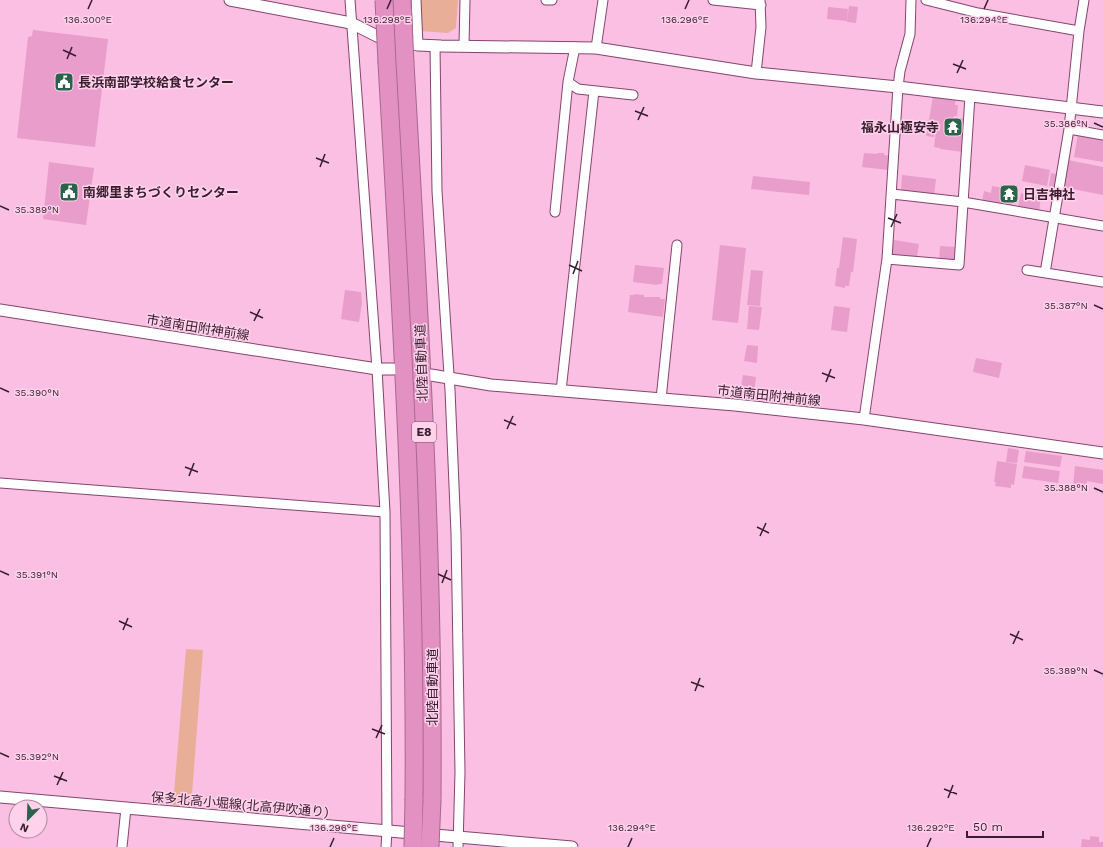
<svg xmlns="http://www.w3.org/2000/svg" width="1103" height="847" font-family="'Work Sans','Noto Sans JP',sans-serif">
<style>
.green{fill:#e9ae97}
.building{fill:#e99dcb}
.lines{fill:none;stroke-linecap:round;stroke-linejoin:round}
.minor-casing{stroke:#85456e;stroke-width:11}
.tertiary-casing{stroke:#85456e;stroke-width:13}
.motorway-casing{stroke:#a7688f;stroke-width:19}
.minor{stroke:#fff;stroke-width:9}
.tertiary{stroke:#fff;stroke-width:11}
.motorway{stroke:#e391c3;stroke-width:17}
.motorway-bridge-casing{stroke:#a7688f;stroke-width:19;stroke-linecap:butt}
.motorway-bridge{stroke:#e391c3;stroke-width:17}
.ticks{fill:none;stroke:#381c2e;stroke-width:1.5}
.labels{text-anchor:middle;stroke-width:3;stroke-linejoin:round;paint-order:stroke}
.shield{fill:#ffd1eb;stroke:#745267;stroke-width:1}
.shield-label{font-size:12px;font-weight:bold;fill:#381c2e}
.poi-label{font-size:13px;font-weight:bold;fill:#381c2e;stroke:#ffd1eb;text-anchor:start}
.street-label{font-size:13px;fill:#381c2e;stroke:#ffd1eb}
.ticks-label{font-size:10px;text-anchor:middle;fill:#381c2e;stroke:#ffd1eb;stroke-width:3;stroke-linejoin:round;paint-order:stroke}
</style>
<rect width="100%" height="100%" fill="#fabfe2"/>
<path class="green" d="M421,0H458L456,28L448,33L420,31Z
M186,649L203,650L191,807L173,805Z"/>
<path class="building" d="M849,6L858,7L856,23L847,22Z
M828,7L848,9L847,21L827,19Z
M33,30L108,39L95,147L17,138L28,37L32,36Z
M933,96L956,98L955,105H958L957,116H954L953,122L950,121L947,133L963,135V138H965L963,152L940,149V148L934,147L937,122L938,121L929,120Z
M959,118L966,119L965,125L959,124Z
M928,124L935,125L934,137L926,136Z
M1078,134L1103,138V162L1074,157Z
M864,153L877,154L878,153H884V155L890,156L888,170L862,167Z
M1068,160L1103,167V195L1063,187Z
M49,162L94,168L86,225L43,219Z
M1025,165L1050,170L1047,186L1022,181Z
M1051,173L1057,174L1055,187L1049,186Z
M902,175L936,179L934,195L901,191Z
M753,176L810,182L809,195L751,189Z
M992,186L1014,190L1012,206L982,202L984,191L991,193Z
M1021,193L1041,197L1039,212L1018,207Z
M843,237L857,239L853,272H851L849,286H845V288L835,286L837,268H839Z
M894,240L919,244L917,257L904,255L903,258L891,256Z
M720,245L746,248L738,323L712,320Z
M940,246L957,247L956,263L939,262Z
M635,265L664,268L662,284H658L657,285L633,282Z
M751,270L763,271L760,306L747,305Z
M345,290L361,292L362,303L359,322L341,319Z
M634,294L644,295V297H660V299H665L663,317L628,312L630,295H634Z
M749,306L762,307L759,330L747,329Z
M834,306L850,308L847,332L831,330Z
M747,345L758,346L757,363L744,361Z
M976,358L1002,363L999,378L973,372Z
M743,375L756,377L754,395L740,393Z
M1008,448L1019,450L1017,463L1006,462Z
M1026,451L1062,456L1060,467L1024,462Z
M997,461L1017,464L1014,485L1011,484V488L995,486L996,482H994Z
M1024,466L1060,471L1058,483L1022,478Z
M1075,466L1103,470V484L1087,481V486L1073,485Z
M1090,836L1099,837V842H1103V847H1081L1082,839L1090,840Z"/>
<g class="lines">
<g class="minor-casing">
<path id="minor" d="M350,0L377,369L385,512L387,831L386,847
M416,0L418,45
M546,0H552
M713,0L761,5
M926,0L978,13L1079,31
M435,46L437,191L450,390L456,533L460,772L458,847
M464,46L465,0
M596,48L603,0
M756,73L761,27L760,0
M568,82L578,89L633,95
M1069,129L1103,135
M892,194L963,202L1103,226
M555,212L568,82L575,47
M887,259L959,265L970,96
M1027,270L1103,282
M1045,273L1069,129L1079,31L1084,0
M561,391L594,91
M661,399L677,245
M864,419L887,259L898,87L900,71L910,34L911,0
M0,483L385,512
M122,847L126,808"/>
</g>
<g class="tertiary-casing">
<path id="tertiary" d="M230,0L351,23L379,37L418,45L441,46L596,48L756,73L898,87L1103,112
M0,310L377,369H393
M431,375L491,385L735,405L864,419L1103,453
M0,797L572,847"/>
</g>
<g class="motorway-casing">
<path id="motorway" d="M387,63C401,308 416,553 414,799
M405,63C419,309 434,554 432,800"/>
</g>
<use href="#minor" class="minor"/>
<use href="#tertiary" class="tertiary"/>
<use href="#motorway" class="motorway"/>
<g class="motorway-bridge-casing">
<path id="motorway-bridge" d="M384,0L387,63
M402,0L405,63
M413,847L414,799
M430,847L432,800"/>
</g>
<use href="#motorway-bridge" class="motorway-bridge"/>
</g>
<path class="ticks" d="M88,9L92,0M387,9L391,0M685,9L689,0M984,9L988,0M63,50L76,56M67,59L72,47M953,64L966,69M957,73L963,60M635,111L648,116M638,120L644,107M1094,123L1103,127M316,158L329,163M320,167L325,154M0,206L9,210M888,218L901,223M891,227L897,214M569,265L582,271M573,274L578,261M1094,305L1103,309M250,312L263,318M254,321L260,309M822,373L835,378M826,382L831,369M0,388L9,392M504,420L516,425M507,429L513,416M185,467L198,472M189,476L194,463M1094,488L1103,492M757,527L769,533M760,536L766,523M0,571L9,575M438,574L451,580M442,583L447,570M119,621L132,627M123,630L128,618M1010,634L1023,640M1013,644L1019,631M1094,670L1103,674M691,682L704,687M695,691L700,678M372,729L385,734M376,738L382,725M0,753L9,757M54,776L67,781M57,785L63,772M944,789L957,794M948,798L953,785M330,847L334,838M628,847L632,838M927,847L931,838"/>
<defs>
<g id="civic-square" transform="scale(1)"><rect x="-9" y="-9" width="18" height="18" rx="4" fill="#2a624a" stroke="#ffd1eb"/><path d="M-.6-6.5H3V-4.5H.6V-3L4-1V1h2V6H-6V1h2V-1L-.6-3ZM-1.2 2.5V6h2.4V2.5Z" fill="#fff"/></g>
<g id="temple-square" transform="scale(1)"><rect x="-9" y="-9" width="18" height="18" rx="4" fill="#2a624a" stroke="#ffd1eb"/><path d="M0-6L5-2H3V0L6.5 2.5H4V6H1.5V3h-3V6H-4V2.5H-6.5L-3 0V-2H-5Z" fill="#fff"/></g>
</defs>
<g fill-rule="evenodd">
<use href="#civic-square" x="64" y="82"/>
<use href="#temple-square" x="953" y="127"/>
<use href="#civic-square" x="69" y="192"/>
<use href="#temple-square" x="1009" y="194"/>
</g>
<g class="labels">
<rect class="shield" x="412" y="422" width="24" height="20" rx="3"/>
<g class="shield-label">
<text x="424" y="436">E8</text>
</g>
<g class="poi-label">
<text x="78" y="87">長浜南部学校給食センター</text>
<text x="939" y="132" text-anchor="end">福永山極安寺</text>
<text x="83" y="197">南郷里まちづくりセンター</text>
<text x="1023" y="199">日吉神社</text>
</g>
<g class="street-label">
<text transform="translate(198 327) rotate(9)" y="5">市道南田附神前線</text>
<text transform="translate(421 363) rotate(-92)" y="5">北陸自動車道</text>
<text transform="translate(769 395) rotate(6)" y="5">市道南田附神前線</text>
<text transform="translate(432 687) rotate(-90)" y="5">北陸自動車道</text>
<text transform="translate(240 804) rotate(5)" y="5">保多北高小堀線(北高伊吹通り)</text>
</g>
</g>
<g class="ticks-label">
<text x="88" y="23">136.300°E</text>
<text x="387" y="23">136.298°E</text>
<text x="685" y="23">136.296°E</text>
<text x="984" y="23">136.294°E</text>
<text x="1066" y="127">35.386°N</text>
<text x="37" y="213">35.389°N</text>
<text x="1066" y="309">35.387°N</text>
<text x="37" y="396">35.390°N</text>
<text x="1066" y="491">35.388°N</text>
<text x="37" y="578">35.391°N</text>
<text x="1066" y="674">35.389°N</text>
<text x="37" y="760">35.392°N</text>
<text x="334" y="831">136.296°E</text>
<text x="632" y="831">136.294°E</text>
<text x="931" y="831">136.292°E</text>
</g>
<g transform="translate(28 819) rotate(203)"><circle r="19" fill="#ffd1eb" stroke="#af899f"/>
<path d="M0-3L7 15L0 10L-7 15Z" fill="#2a624a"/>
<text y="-6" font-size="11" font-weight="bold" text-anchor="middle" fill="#381c2e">N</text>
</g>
<path d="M967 831v6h76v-6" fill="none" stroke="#381c2e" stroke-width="2"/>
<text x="973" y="831" font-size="12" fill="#381c2e" stroke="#ffd1eb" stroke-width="3" paint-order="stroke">50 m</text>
</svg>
